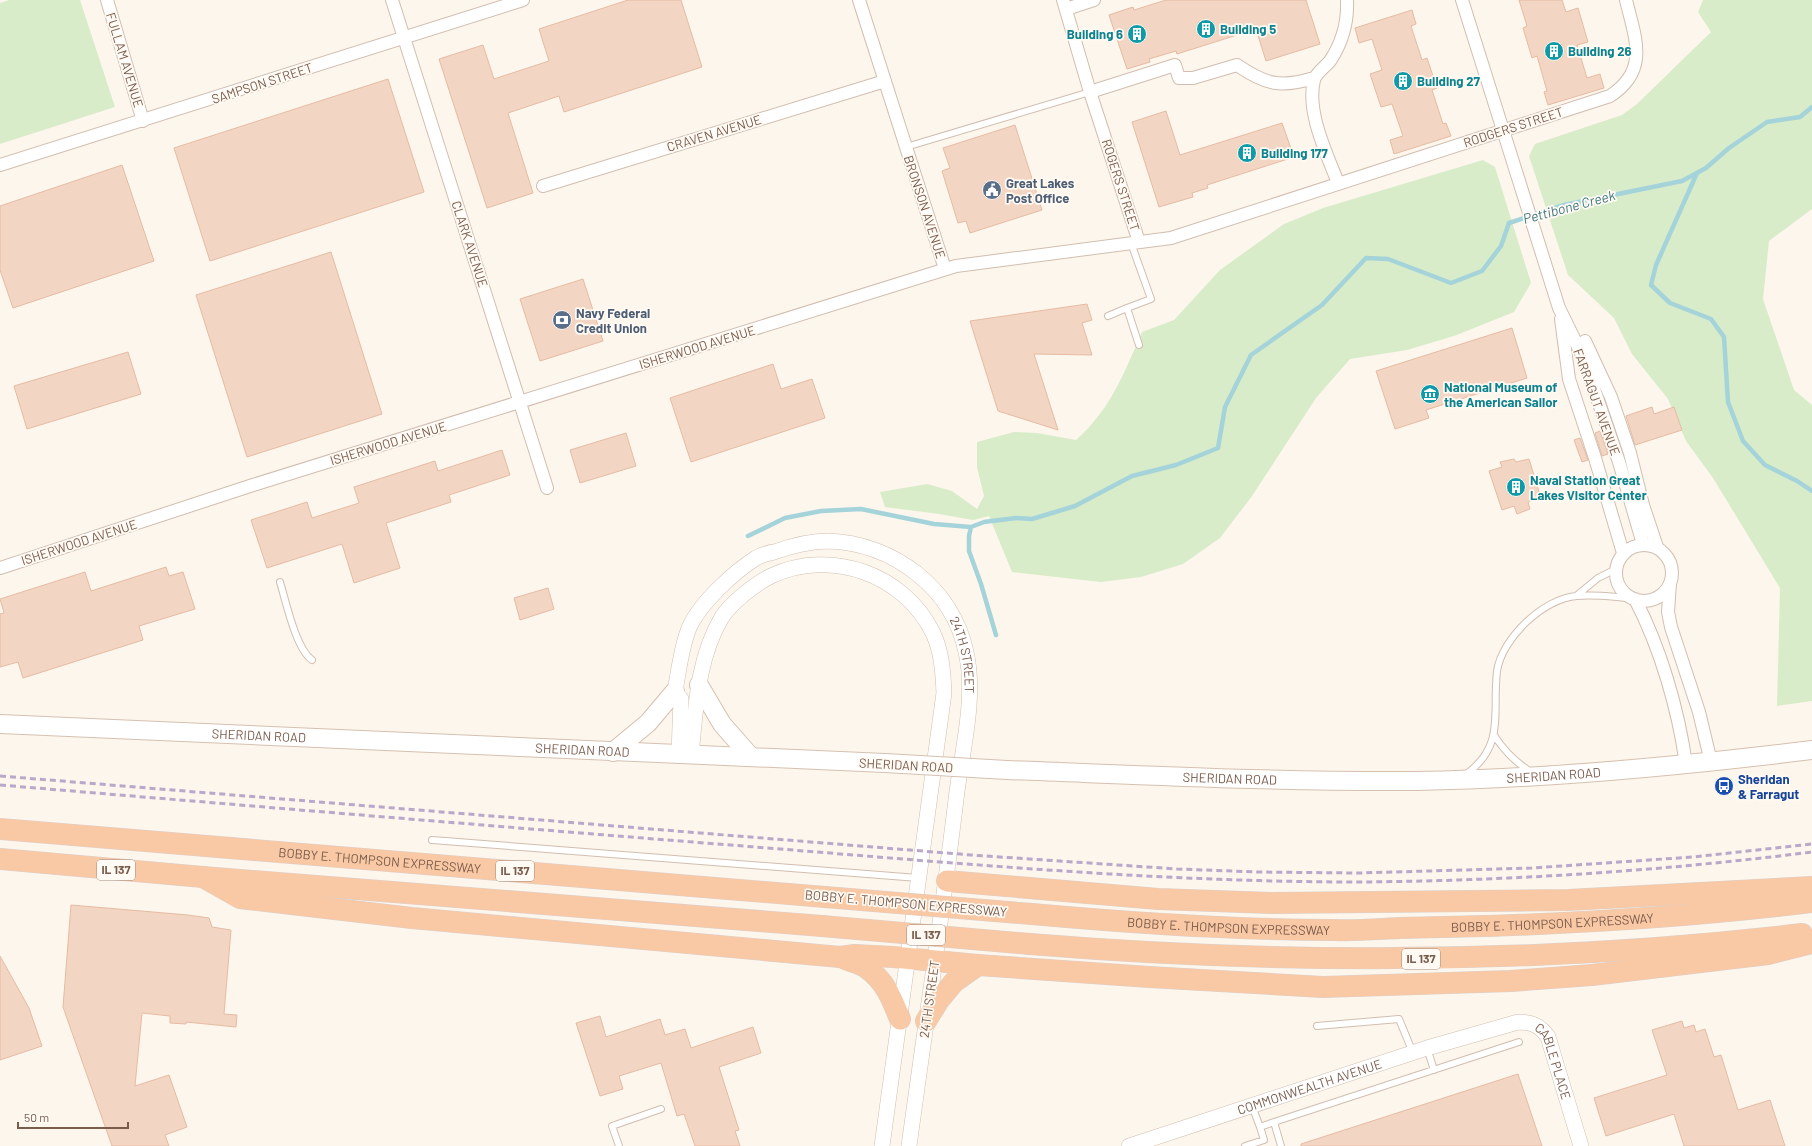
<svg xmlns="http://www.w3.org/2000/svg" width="1812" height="1146" font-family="Barlow,sans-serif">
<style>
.green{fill:#d8ecc9}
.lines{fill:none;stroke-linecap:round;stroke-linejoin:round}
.stream{stroke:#a5d3da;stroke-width:4.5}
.building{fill:#f3d5c3;stroke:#e6bba3}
.service-casing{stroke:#d1beb0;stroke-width:8}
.minor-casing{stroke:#d1beb0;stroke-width:14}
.tertiary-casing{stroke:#d1beb0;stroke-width:16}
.secondary-casing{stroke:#d6c0b0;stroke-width:20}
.trunk-casing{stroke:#dad1cd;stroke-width:22}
.service{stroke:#fff;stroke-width:6}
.minor{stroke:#fff;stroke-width:12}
.tertiary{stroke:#fff;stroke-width:15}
.secondary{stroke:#fff;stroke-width:18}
.trunk{stroke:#f9c8a4;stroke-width:21}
.rail{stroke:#b9a8c9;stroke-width:3;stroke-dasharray:6 4;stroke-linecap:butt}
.secondary-bridge-casing{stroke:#d6c0b0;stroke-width:20;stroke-linecap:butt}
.trunk-bridge-casing{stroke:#dad1cd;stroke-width:22;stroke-linecap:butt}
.secondary-bridge{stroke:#fff;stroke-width:18}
.trunk-bridge{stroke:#f9c8a4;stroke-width:21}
.labels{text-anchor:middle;stroke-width:3.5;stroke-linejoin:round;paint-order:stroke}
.shield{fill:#fffaf3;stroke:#a28b7f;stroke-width:1}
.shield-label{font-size:12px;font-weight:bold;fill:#7a5c4d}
.culture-label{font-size:13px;font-weight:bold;fill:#0d838f;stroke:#fffaf3;text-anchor:start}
.street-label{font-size:13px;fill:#7a5c4d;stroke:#fffaf3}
.service-label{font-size:13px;font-weight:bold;fill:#4e5e75;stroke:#fffaf3;text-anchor:start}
.transit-label{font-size:13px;font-weight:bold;fill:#164399;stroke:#fffaf3;text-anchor:start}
.water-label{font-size:14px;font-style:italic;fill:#437c86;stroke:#fffaf3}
</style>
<rect width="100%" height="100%" fill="#fdf6ec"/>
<path class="green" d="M9,0H80L115,107L0,144V3Z
M1703,0H1812V209L1769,241L1763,299L1794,390L1812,405V701L1777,706L1780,588L1713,478L1686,441L1668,399L1632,354L1614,318L1568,275L1529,156L1535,144L1622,115L1637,104L1711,32L1698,12Z
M1483,160L1495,167L1531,283L1514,312L1454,336L1407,350L1350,359L1316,398L1252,496L1220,538L1183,564L1141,577L1101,582L1012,572L989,516L973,520L939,514L885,507L880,492L927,484L952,491L977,509L984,496L977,467V442L1014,432L1037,433L1076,440C1111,409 1124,373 1142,332L1174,320L1220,270L1284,224L1323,208Z"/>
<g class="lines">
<path class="stream" d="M1697,173L1656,265L1651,285L1670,303L1711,319L1724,337L1728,402L1743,441L1765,465L1797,481L1812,491
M971,527L969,536V551L981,584L996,635
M748,536L785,518L821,511L861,509L934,524L971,527L984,522L1016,518L1032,519L1075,506L1132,476L1176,465L1218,448L1225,407L1251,355L1322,305L1366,258L1388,259L1451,283L1482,271L1501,246L1509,223L1564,205L1682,181L1706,168L1729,148L1767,122L1800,117L1812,107"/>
</g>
<path class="building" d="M628,0H681L702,67L564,112L559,96L508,113L533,193L487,208L439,59L483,45L494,79L549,61L539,29Z
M1166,0H1306L1320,44L1266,61L1256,29L1177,54L1176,51L1149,59L1150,62L1127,69L1109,15L1133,7L1134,10Z
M1519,0H1562L1566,12L1578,8L1588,42L1577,45L1587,78L1600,74L1604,88L1548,105L1544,92L1547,91L1537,56L1532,58L1523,28L1527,26Z
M1412,10L1416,24L1411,26L1422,60L1427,58L1437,88L1432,90L1443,124L1446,123L1451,136L1394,154L1390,140L1403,136L1392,104L1381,107L1370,74L1382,70L1372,39L1359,43L1355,28Z
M388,79L424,192L210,261L174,148Z
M1166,111L1180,155L1282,123L1294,157L1207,185L1208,188L1192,193L1193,197L1159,207L1132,122Z
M1015,125L1042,210L970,233L966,221L958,223L942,171L950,168L943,148Z
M122,165L154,261L13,308L0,270V206Z
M331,252L382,414L247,457L196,295Z
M583,279L603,341L540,361L520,299Z
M1087,304L1092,320L1082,323L1092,355L1034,354L1058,430L998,411L970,321Z
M1512,328L1527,378L1426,410L1429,418L1395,429L1376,371Z
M128,352L141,394L27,429L14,386Z
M773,364L781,389L812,379L825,418L691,462L670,398Z
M1652,407L1654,414L1674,407L1682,430L1635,445L1626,416Z
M1600,431L1608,454L1602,456L1595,433Z
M626,433L636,466L580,483L570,450Z
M1580,438L1588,460L1582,462L1574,440Z
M502,450L510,475L449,495L451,502L386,523L400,568L354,583L342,544L267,568L251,520L307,502L312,518L359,503L354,487L435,461L438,471Z
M1514,459L1516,462L1529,459L1541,498L1528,502L1530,509L1517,514L1514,506L1502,510L1489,471L1502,467L1500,462Z
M166,567L169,576L183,572L195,609L139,626L143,640L23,678L18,662L0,667V614L4,613L0,599L85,572L91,591Z
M548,588L554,609L520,620L514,598Z
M71,905L188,915L209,918L212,927L231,930L224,1014L237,1015L236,1027L186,1022V1024L170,1023V1016L142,1013L135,1086L169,1075L187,1127L165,1135L169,1146H112L63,1007Z
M0,956L29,1008L42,1046L0,1060Z
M600,1016L606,1037L660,1019L665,1035L685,1029L691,1048L753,1027L761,1053L719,1067L739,1130L735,1131L740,1146H695L684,1114L677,1116L661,1063L619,1076L623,1089L600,1096L576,1023Z
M1682,1021L1684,1028L1694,1025L1696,1032L1705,1029L1714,1057L1721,1055L1738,1110L1770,1100L1785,1146H1684L1674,1114L1606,1136L1594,1098L1667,1075L1652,1030Z
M1518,1074L1542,1146H1301V1144Z"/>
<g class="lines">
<g class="service-casing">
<path id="service" d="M906,147L1090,92
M1131,243L1151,299L1127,308L1139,345
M1108,316L1127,308
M280,582C286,602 296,649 312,660
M1576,596L1598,578L1616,569
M1494,735C1504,751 1515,762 1531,772
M1465,775C1506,746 1492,714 1497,671C1502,638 1544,598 1577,596C1594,594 1614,597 1631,598
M432,840L918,878
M1317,1026L1399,1019L1413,1053
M1427,1048L1434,1070
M1252,1106L1260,1127L1274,1122L1281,1146
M1274,1122L1519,1042
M619,1146L612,1126L661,1109
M1245,1146L1264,1140L1260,1127"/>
</g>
<g class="minor-casing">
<path id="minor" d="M107,0L143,121
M392,0L547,488
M859,0L945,269
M1063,0L1090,92L1139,242
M1462,0L1559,308L1583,357L1619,462L1643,544
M1066,9L1094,0
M1090,92L1175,65L1179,78H1193L1237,65C1266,85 1281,88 1314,78
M0,165L523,0
M1338,183C1327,154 1306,112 1314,80C1316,73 1325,67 1330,61C1342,43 1348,22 1347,0
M543,186L885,81
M1561,319L1569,379L1595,458L1623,553
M1585,341L1611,397L1630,453L1643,505L1657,547
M1616 573a28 28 0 1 1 56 0a28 28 0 1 1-56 0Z
M0,568L253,485L956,266L1171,238L1610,96C1650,70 1635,38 1626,0
M1670,583L1668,612L1671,627L1699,712L1711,762
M1635,599C1661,649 1678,709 1686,764"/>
</g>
<g class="tertiary-casing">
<g id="tertiary">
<path id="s1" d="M679,754L681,699L675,691C679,670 681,648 689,628C700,603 734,572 756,558C761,555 768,553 774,552C791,546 810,541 828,541C893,543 953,588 966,652C976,695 963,748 957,791C943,910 925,1028 909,1146"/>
<path d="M691,755C696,708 697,659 722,617C732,602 755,584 771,576C831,548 904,574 933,633C942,652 943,673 944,693L882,1146"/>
<path id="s2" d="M1129,1146L1427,1048L1518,1022C1531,1022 1540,1025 1548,1037L1581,1146"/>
</g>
</g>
<g class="secondary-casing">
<g id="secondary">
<path d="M699,685L722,724L751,757"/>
<path id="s3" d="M0,724L885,763"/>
<path d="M613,752L648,723L675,691"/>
<path id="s4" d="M1007,770C1143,775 1279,782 1416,781C1548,779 1681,766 1812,750"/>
</g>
</g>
<g class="trunk-casing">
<g id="trunk">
<path id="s5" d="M0,829L825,897"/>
<path d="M0,859L203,877L822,926"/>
<path d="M203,877L240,898L412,918L840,957L855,955L893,957L978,965L1149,977L1323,987L1511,981L1592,975L1768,954L1812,943"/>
<path d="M947,881L1158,899L1271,903L1568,900L1812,887"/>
<path id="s6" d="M1032,914C1132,923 1233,930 1334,930C1356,931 1378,929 1400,928C1538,926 1675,919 1812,902"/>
<path d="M1030,944C1287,965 1545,964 1802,934"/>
<path d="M845,959C852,962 862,964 868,969C886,982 892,1000 900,1019"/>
<path d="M926,1021L939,1000L954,982L978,965"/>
</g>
</g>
<use href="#service" class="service"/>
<use href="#minor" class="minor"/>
<use href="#tertiary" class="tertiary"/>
<use href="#secondary" class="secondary"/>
<use href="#trunk" class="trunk"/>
<path class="rail" d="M0,776L971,855L1177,869L1257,872L1359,873L1532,868L1693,857L1812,844
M0,785C252,806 503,827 755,847C955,863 1156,882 1357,882C1509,881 1661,871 1812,852"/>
<g class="secondary-bridge-casing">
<path id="secondary-bridge" d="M885,763L1007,770"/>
</g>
<g class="trunk-bridge-casing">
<path id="trunk-bridge" d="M825,897L1032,914
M822,926L1030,944"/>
</g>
<use href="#secondary-bridge" class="secondary-bridge"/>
<use href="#trunk-bridge" class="trunk-bridge"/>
</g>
<defs>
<g id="building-disc" transform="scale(1)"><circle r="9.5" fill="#0f9aa8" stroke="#fffaf3"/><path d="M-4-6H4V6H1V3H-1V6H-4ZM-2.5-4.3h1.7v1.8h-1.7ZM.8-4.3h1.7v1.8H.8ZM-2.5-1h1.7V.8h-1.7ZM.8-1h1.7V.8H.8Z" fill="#fff"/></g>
<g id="civic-disc" transform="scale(1)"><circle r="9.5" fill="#5c6f8a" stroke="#fffaf3"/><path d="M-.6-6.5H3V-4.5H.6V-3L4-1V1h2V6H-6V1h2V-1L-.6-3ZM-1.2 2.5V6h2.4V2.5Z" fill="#fff"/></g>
<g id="bank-disc" transform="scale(1)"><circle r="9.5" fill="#5c6f8a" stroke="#fffaf3"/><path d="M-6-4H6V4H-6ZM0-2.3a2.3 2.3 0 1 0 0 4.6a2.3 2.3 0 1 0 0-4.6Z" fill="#fff"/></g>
<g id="museum-disc" transform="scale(1)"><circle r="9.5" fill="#0f9aa8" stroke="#fffaf3"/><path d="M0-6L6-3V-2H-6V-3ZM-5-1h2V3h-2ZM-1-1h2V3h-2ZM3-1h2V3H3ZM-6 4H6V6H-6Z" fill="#fff"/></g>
<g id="bus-disc" transform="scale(1)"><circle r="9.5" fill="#1a4fb4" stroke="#fffaf3"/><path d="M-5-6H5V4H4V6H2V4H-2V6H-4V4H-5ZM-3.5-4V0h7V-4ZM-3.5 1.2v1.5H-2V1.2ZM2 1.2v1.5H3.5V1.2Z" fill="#fff"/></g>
</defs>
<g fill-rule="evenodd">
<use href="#building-disc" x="1206" y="29"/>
<use href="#building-disc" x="1137" y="34"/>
<use href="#building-disc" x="1554" y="51"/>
<use href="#building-disc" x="1403" y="81"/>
<use href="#building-disc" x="1247" y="153"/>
<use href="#civic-disc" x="992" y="190"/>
<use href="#bank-disc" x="562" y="320"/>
<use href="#museum-disc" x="1430" y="394"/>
<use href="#building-disc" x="1516" y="487"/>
<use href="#bus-disc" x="1724" y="786"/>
</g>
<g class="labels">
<g class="shield">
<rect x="97" y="860" width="38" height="20" rx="3"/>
<rect x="496" y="861" width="38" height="20" rx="3"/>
<rect x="907" y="925" width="38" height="20" rx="3"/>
<rect x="1402" y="949" width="38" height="20" rx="3"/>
</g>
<g class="shield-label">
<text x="116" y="874">IL 137</text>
<text x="515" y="875">IL 137</text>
<text x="926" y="939">IL 137</text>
<text x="1421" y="963">IL 137</text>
</g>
<g class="culture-label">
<text x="1220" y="34">Building 5</text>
<text x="1123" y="39" text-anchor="end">Building 6</text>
<text x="1568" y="56">Building 26</text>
<text x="1417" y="86">Building 27</text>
<text x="1261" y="158">Building 177</text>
<text x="1444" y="392">National Museum of<tspan x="1444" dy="15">the American Sailor</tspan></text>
<text x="1530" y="485">Naval Station Great<tspan x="1530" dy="15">Lakes Visitor Center</tspan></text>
</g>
<g class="street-label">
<text transform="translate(125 60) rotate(73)" y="5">FULLAM AVENUE</text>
<text transform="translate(262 83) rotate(-18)" y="5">SAMPSON STREET</text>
<text transform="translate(1513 127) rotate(-18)" y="5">RODGERS STREET</text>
<text transform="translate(714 133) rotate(-17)" y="5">CRAVEN AVENUE</text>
<text transform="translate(1121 185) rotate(72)" y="5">ROGERS STREET</text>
<text transform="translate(925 207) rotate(72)" y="5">BRONSON AVENUE</text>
<text transform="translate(470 244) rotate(72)" y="5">CLARK AVENUE</text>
<text transform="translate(697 347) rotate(-17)" y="5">ISHERWOOD AVENUE</text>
<text transform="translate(1597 402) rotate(70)" y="5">FARRAGUT AVENUE</text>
<text transform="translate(388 443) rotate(-17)" y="5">ISHERWOOD AVENUE</text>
<text transform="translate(79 542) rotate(-18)" y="5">ISHERWOOD AVENUE</text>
<text dy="5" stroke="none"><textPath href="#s1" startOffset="495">24TH STREET</textPath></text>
<text dy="5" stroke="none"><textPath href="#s3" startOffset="259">SHERIDAN ROAD</textPath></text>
<text dy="5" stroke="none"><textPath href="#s3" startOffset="583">SHERIDAN ROAD</textPath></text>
<text transform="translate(906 765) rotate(3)" y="5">SHERIDAN ROAD</text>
<text dy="5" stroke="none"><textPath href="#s4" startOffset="547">SHERIDAN ROAD</textPath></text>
<text dy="5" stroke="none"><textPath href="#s4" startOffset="223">SHERIDAN ROAD</textPath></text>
<text dy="5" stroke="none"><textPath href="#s5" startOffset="381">BOBBY E. THOMPSON EXPRESSWAY</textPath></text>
<text transform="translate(906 903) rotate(5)" y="5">BOBBY E. THOMPSON EXPRESSWAY</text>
<text dy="5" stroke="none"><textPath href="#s6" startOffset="521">BOBBY E. THOMPSON EXPRESSWAY</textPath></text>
<text dy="5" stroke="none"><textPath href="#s6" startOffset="197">BOBBY E. THOMPSON EXPRESSWAY</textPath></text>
<text transform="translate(929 999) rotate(-82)" y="5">24TH STREET</text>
<text dy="5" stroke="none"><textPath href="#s2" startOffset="468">CABLE PLACE</textPath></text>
<text dy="5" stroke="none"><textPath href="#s2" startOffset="190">COMMONWEALTH AVENUE</textPath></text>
</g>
<g class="service-label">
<text x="1006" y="188">Great Lakes<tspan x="1006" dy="15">Post Office</tspan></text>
<text x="576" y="318">Navy Federal<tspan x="576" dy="15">Credit Union</tspan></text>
</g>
<g class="transit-label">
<text x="1738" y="784">Sheridan<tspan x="1738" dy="15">&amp; Farragut</tspan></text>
</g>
<g class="water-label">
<text transform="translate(1569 207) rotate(-15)" y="5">Pettibone Creek</text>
</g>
</g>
<path d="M18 1122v6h110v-6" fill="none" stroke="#7a5c4d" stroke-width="2"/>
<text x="24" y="1122" font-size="12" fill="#7a5c4d" stroke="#fffaf3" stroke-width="3" paint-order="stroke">50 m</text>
</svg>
